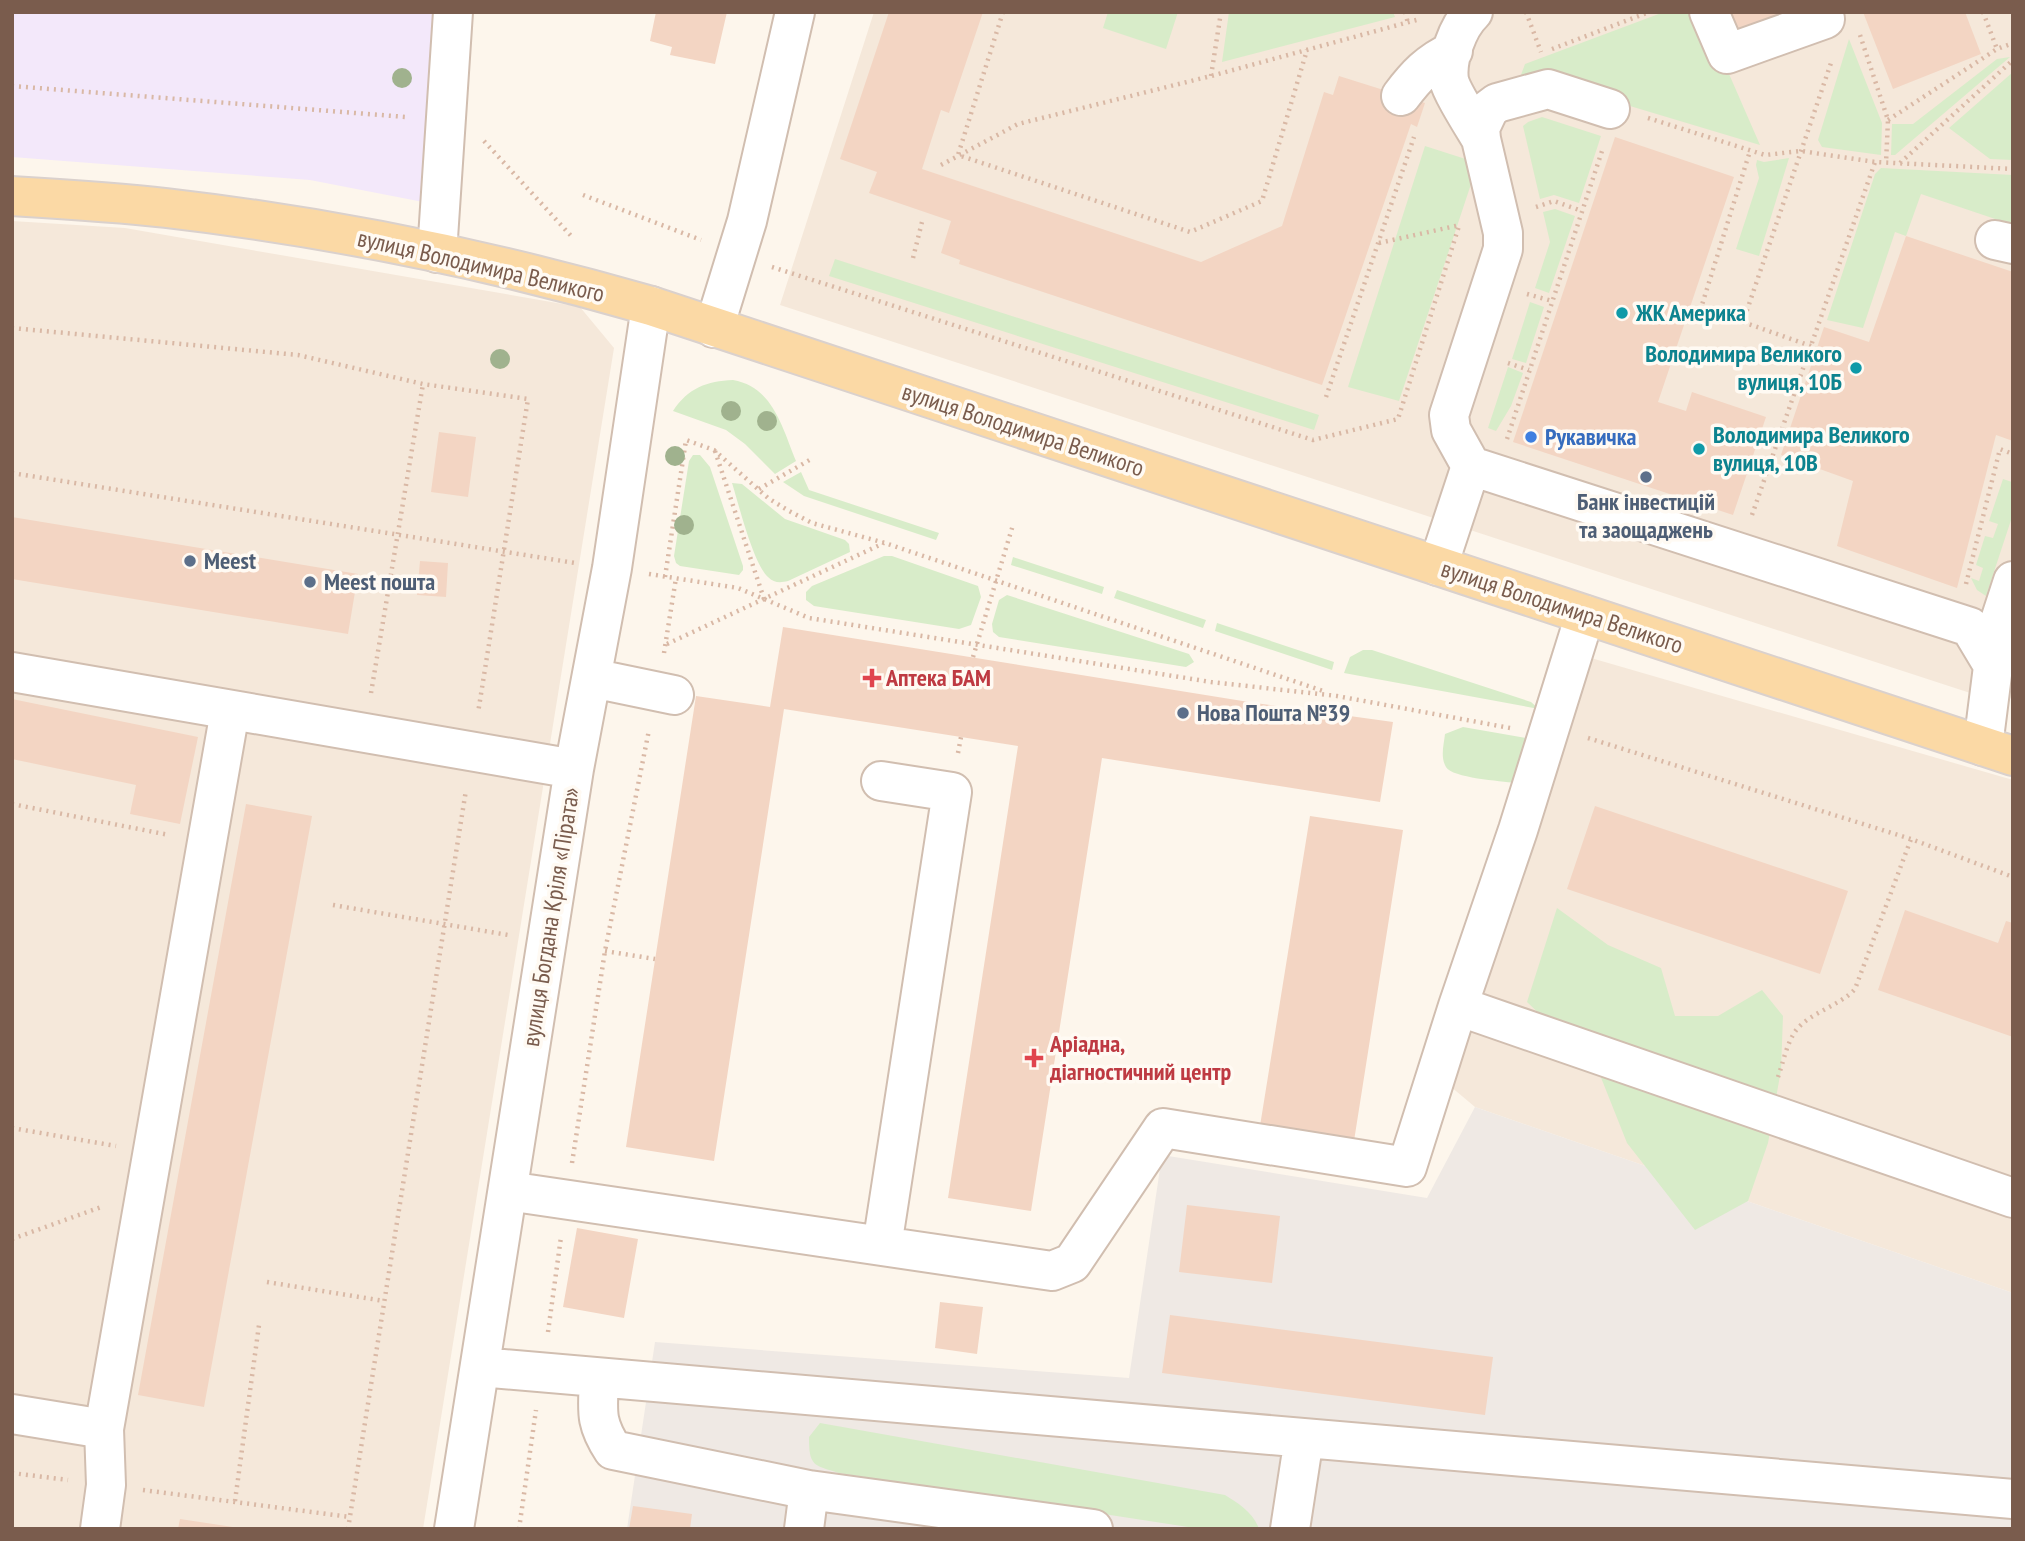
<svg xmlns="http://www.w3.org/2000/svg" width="2025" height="1541" font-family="'PT Sans Narrow',sans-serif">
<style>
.residential{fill:#f5e8da}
.industrial{fill:#efe9e4}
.education{fill:#f3e8fa}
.green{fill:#d8ecc9}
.building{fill:#f3d5c3}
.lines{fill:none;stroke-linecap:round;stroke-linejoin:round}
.minor-casing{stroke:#d1beb0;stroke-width:42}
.major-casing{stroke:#dad1cd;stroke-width:42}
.path{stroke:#d9b8a5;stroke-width:4.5;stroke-dasharray:2 5;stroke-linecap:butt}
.minor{stroke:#fff;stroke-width:38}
.major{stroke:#fbd9a5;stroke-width:38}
.tree{fill:#a0b28e}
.culture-dot{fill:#0f9aa8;stroke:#fffaf3;stroke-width:2.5}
.shop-dot{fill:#3f7fe0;stroke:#fffaf3;stroke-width:2.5}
.service-dot{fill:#5c6f8a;stroke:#fffaf3;stroke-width:2.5}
.health-dot{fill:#e0444e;stroke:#fffaf3;stroke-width:2.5}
.labels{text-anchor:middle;stroke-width:7;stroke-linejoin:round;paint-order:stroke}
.street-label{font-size:24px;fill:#7a5c4d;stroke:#fffaf3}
.culture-label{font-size:24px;font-weight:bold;fill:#0d838f;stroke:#fffaf3;text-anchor:start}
.shop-label{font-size:24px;font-weight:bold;fill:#366cbe;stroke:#fffaf3;text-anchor:start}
.service-label{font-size:24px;font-weight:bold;fill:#4e5e75;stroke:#fffaf3;text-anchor:start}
.health-label{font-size:24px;font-weight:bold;fill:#be3a42;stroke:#fffaf3;text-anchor:start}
</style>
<rect width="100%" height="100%" fill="#fdf6ec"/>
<path class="residential" d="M874,12H2013V693L2007,705L780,305Z
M12,221L125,228L580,307L614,348L423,1529H12Z
M1553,647L2013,780V1293L1475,1107L1425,1065Z"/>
<path class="industrial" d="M1475,1107L2013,1293V1529H627L655,1342L1129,1378L1162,1155L1427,1198Z"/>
<path class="education" d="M12,12H458L454,208L310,180L12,157Z"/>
<path class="green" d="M1108,12H1178L1166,49L1103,28Z
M1229,12H1393L1395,17L1222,62Z
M1664,12H1702L1760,145L1550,82L1515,91L1525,64Z
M1849,39L1882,123L1881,155L1822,147L1818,140Z
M2010,57L1895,155H1891L1892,124H1913L1997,59Z
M2013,72V160L1990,159L1949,128Z
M1542,117L1601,136L1579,203L1554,195L1540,199L1523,126L1528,122Z
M1425,146L1478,163L1399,401L1348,387Z
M1789,158L1759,256L1736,249L1759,178L1756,165L1757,160L1764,162Z
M1881,168L2013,175V225L1921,194L1906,236L1895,232L1863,328L1827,320L1875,174Z
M1555,209L1575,216L1549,293L1535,288L1550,242L1543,212Z
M835,259L1319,415L1314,430L829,276Z
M1530,302L1544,307L1526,363L1512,359Z
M1508,367L1523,373L1511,406L1496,431L1488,428Z
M733,380C773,387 782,427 796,461L775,474L745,444L726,430L673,411C688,388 707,381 733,380Z
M693,455H700L710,467L743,566V570L739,575L680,566L676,563L674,556L689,461Z
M801,472L809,490L939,533L936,540L804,496L783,482Z
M2003,479L2012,482L2013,480V514L1986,596L1977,590L1971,578L1979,581L1983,568L1976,565L1985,536L1993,538L1998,524L1989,521Z
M732,483L742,484L785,519L845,540L849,544L850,552L788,581C780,583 774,583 768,577C753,563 739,505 732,483Z
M884,556H892L978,586L981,597L971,625L959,629L814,606L806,600V592L812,586Z
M1013,557L1104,587L1102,594L1011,565Z
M1117,590L1206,620L1203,628L1114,598Z
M1007,595L1189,654L1194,662L1186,667L999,637L993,632L992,624L999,600Z
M1217,623L1334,662L1332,670L1215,631Z
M1363,650H1372L1531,702L1539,709L1344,673L1350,657Z
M1463,727L1532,739L1515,783C1501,781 1452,778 1446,767C1440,757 1444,744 1445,734Z
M1557,908L1608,945L1661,968L1675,1016H1718L1762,990L1783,1016L1781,1070L1768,1143L1748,1201L1695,1230L1627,1143L1598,1070L1527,1002Z
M820,1423L1225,1495C1238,1503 1254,1513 1259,1529H1201L839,1473C813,1465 809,1466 809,1437Z"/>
<path class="building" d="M656,12H727L715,64L670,55L672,47L650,41Z
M889,12H983L949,113L941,110L922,169L1201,262L1282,226L1324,92L1333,95L1339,76L1425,103L1417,127L1411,124L1322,385L959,264L960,260L941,253L951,221L869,193L877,172L840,159Z
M1724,12H1817L1735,41Z
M1863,12H1965L1981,54L1893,89Z
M1615,137L1734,177L1658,402L1686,411L1692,392L1766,417L1733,515L1513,442Z
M1906,236L2013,272V441L1996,435L1957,588L1837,546L1853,481L1781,455L1824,327L1869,342Z
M439,432L476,437L468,497L431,492Z
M12,517L358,574L348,634L12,579Z
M420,561L448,563L446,597L417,595Z
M783,627L1255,703L1393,722L1380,802L1102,758L1031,1211L948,1198L1018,746L961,737L784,709L714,1161L626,1147L696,696L770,707Z
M12,699L198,737L180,824L130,814L136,785L12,759Z
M246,804L312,816L204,1407L138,1395Z
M1595,806L1848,891L1820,974L1567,889Z
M1310,816L1403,830L1354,1141L1260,1126Z
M1905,910L1998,943L2006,921L2013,923V1037L1878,990Z
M1187,1205L1280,1216L1272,1283L1179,1272Z
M577,1228L638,1239L624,1318L563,1307Z
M940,1302L983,1307L977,1354L935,1348Z
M1170,1315L1493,1357L1485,1415L1162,1373Z
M633,1506L692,1514L690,1529H629Z
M180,1519L233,1527V1529H178Z"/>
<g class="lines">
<g class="minor-casing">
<path id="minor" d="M1473,12C1458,26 1446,59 1449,80C1451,91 1474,127 1481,139
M1709,12L1727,54L1825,19
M1401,96C1416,76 1429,62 1453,51
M1610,109L1548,89L1497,103L1489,109L1480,128L1481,139L1503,233V249L1449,415L1451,430L1471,466L1970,627L1994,667
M1995,240L2013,244
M437,253L453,12
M714,328L747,221L795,12
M1438,566L1471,466
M12,672L574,769
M592,678L674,695
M1983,746L1998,627L2013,581
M881,781L952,792L882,1246
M1458,1006L2013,1198
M508,1191L1052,1271L1072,1263L1163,1128L1407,1167L1458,1006L1518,830L1585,615
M480,1367L2013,1499
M599,1378C598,1410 594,1421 613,1450L809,1490L1093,1529
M12,1414L104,1429
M100,1529L106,1485L104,1429L230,711
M454,1529L574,769L612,568L651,306
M804,1529L809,1490
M1290,1529L1304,1438"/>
</g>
<g class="major-casing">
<path id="major" d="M12,196C63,199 115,202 166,208C330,227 492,260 651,306L2013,756"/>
</g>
<path class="path" d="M1003,12L958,155L1190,232L1262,201L1307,50
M1405,12L1408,23
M1526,12L1541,52
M1983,12L1997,49
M1860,35L1888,120L1886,163
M1552,49L1649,12
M1211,76L1221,12
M12,86L406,117
M1648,118L1765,155L1801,151L1875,162L2013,169
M1888,120L1997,49L2013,43
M484,141L573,238
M1900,163L2013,60
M941,165L1018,124L1211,76L1420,19
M583,195L701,240
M1536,207L1554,201L1582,211
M1379,243L1460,225
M913,258L922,222
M772,267L1313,440L1398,419L1459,226
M1527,294L1552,301
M1743,322L1701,308L1750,151
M12,328L298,355L423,384L528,399L478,713
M1811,346L1743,322L1832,60
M1508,363L1529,370
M1326,397L1414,137
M1507,439L1603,148
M715,451L764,599
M12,473L575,563
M759,489L813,458
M1752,515L1875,162
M649,574L738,588L809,618L1211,682L1337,696L1510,728
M665,577L686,440L714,450L768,498L789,511L812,523L885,543L1326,692
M1966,584L2000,449L2013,454
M667,644L884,543
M664,653L676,578
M973,657L1013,525
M371,693L423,384
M1588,738L1911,839L2013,877
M958,753L961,737
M12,804L169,835
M333,905L508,935
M605,951L655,959
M1778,1077C1783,1063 1786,1047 1793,1035C1804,1014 1839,1007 1855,989L1911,839
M12,1128L116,1146
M572,1163L605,951L649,730
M12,1239L104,1206
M267,1282L384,1301
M548,1332L561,1237
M12,1473L68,1480
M143,1490L350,1517
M235,1501L259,1325
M348,1529L466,790
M519,1529L536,1410"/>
<use href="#minor" class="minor"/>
<use href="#major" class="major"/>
</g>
<g class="tree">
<circle cx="402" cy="78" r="10"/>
<circle cx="500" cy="359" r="10"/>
<circle cx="731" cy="411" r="10"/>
<circle cx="767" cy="421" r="10"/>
<circle cx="675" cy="456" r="10"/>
<circle cx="684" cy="525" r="10"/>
</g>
<g class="culture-dot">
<circle cx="1622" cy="313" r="7"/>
<circle cx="1856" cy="368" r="7"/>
<circle cx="1699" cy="449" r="7"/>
</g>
<circle class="shop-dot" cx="1531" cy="437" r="7"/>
<g class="service-dot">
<circle cx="1646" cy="477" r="7"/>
<circle cx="190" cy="561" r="7"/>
<circle cx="310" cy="582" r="7"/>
<circle cx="1183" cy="713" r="7"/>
</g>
<g class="health-dot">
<path d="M868.5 667.5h7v7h7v7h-7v7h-7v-7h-7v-7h7z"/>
<path d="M1030.5 1047.5h7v7h7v7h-7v7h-7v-7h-7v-7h7z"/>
</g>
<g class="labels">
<g class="street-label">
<text transform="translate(481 266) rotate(13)" y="8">вулиця Володимира Великого</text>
<text transform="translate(1023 430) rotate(18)" y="8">вулиця Володимира Великого</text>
<text transform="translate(1562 607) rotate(18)" y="8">вулиця Володимира Великого</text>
<text transform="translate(551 917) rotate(-81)" y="8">вулиця Богдана Кріля «Пірата»</text>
</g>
<g class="culture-label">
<text x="1636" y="321">ЖК Америка</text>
<text x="1842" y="362" text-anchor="end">Володимира Великого<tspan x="1842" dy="28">вулиця, 10Б</tspan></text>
<text x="1713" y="443">Володимира Великого<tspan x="1713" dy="28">вулиця, 10В</tspan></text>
</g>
<g class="shop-label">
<text x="1545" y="445">Рукавичка</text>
</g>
<g class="service-label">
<text x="1646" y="510" text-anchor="middle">Банк інвестицій<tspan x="1646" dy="28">та заощаджень</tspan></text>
<text x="204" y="569">Meest</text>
<text x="324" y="590">Meest пошта</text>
<text x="1197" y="721">Нова Пошта №39</text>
</g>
<g class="health-label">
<text x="886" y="686">Аптека БАМ</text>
<text x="1050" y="1052">Аріадна,<tspan x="1050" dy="28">діагностичний центр</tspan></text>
</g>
</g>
<rect width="2025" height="1541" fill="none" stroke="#7a5c4d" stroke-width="28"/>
</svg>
